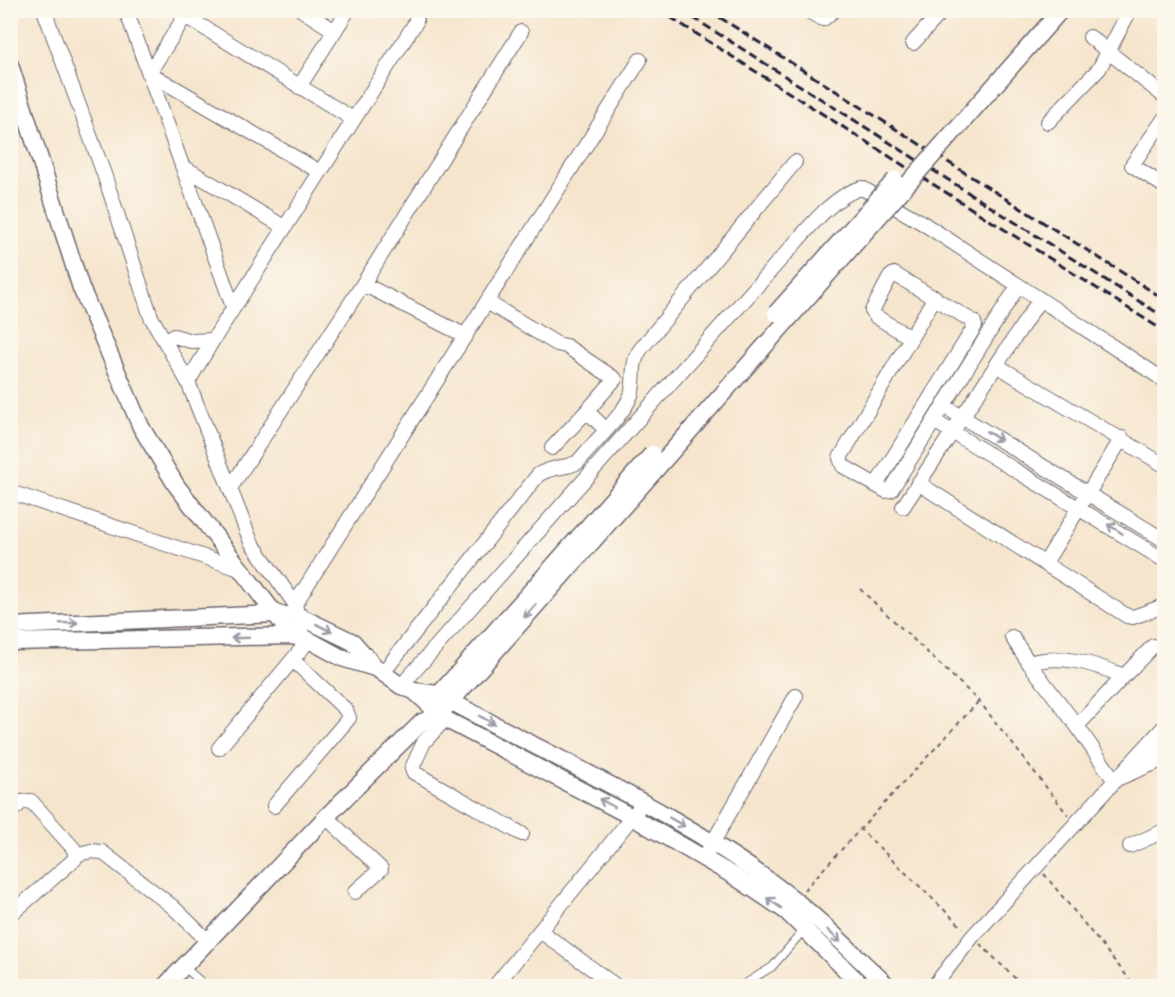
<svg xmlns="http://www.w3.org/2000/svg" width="1175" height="997" font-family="Mynerve,sans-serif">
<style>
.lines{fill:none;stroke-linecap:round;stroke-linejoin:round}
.service-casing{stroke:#6c666e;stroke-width:9}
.minor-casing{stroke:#6c666e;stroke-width:16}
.tertiary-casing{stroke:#6c666e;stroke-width:19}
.path{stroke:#6c666e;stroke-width:2;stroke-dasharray:4.5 4.5;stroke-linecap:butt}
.service{stroke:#fff;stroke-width:7}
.minor{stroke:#fff;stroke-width:14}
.tertiary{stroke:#fff;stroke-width:16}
.rail{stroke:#22223b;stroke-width:3;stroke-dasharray:9 4.5;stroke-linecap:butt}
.tertiary-bridge-casing{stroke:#6c666e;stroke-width:19;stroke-linecap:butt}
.tertiary-bridge{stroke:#fff;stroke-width:16}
.oneway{stroke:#9c9ca7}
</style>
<rect width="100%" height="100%" fill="#fbf7ec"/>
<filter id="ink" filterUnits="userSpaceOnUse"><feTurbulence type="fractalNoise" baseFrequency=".0167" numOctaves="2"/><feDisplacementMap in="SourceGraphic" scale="12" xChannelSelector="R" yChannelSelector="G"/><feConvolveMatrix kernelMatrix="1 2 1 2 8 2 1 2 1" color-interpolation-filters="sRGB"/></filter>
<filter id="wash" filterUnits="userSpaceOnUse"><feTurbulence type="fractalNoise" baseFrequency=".008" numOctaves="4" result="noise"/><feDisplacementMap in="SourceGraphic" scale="24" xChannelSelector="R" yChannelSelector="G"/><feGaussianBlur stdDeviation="1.35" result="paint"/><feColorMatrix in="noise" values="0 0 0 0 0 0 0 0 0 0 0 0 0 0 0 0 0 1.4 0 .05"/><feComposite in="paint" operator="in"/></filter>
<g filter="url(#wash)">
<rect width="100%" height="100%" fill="#f6e5cd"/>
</g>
<g filter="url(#ink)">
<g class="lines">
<g class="service-casing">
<path id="service" d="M184,967L206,986
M741,986L772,967L804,930"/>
</g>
<g class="minor-casing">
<path id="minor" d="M44,10L104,174L151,317L188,382L251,542L295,604
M126,10L233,307
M189,10L149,73L320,172
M302,10L335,31
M806,10L823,19L834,10
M185,16L353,119
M1090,37L1164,96
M913,43L943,10
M299,87L348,10
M1164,119L1132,165L1164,186
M1048,122L1099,69L1130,10
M182,166L284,227
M363,284L466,336
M935,297L840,458L843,466L886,491L891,490L1018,286
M487,302L557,344L566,346L615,379L587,411L605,429
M166,339L174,336L191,341L213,340L188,382
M213,340L416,22V14L413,10
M996,365L1164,465
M944,406L1164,540
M934,421L1164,560
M552,448L587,411
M918,483L1127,616L1133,617L1164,606
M876,485L975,326L974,322L894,274L890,277L872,311L875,316L911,338
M231,487L363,284L521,32
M10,492L243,570
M903,507L1040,299
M1045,563L1122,438
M1012,637L1029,663C1062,653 1094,664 1124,676L1153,646
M303,638L295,604L640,60
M1029,663L1077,726L1124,676
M382,674L538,475C551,466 565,469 578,462C592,444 624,415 631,395C636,379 630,365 640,350L795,162
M401,686L780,260C802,237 831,195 862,188L921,222L1164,380
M445,719L424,742L412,768L413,772L522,834
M1077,726L1114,780L1164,759
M219,748L309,640
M1147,763L1164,745
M274,806L349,718L346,710L293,660
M10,812L22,802L31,801L74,849L75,855L91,851L102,852L173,907L209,942
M326,817L381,869L355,892
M1130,846L1164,831
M708,851L796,696
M10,915L75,859V855
M540,931L616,986
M495,986L637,811
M934,986L972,937L1164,727"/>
</g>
<g class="tertiary-casing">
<path id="tertiary" d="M10,65L81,288L141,427L176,485L292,636
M10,626L276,614L299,616L353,642L376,668L401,686L414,691L438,694C555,760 680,812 787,894C823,921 855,956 888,986
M10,642L292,636L309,640L342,658L375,668
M414,691L445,719L632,817L734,876L786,911L862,986
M432,702L555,564
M165,986L326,817L422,722L439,715L569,568"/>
</g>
<path class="path" d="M860,589L979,701L1068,815
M859,828L963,928
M1044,874L1135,986
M804,890L979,701
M980,944L1023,986"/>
<use href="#service" class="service"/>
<use href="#minor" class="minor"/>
<use href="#tertiary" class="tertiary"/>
<path class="rail" d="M659,10L1164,331
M681,10L1164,317
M708,10L1164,299"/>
<g class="tertiary-bridge-casing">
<path id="tertiary-bridge" d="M776,313L895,180
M555,564L652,454
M569,568L1061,10"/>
</g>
<use href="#tertiary-bridge" class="tertiary-bridge"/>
</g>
<defs><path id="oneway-shaft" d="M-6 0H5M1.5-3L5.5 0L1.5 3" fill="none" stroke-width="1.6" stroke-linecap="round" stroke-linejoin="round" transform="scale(1.5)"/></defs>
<g class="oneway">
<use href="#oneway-shaft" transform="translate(994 436) rotate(31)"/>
<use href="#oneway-shaft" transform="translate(1115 529) rotate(-148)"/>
<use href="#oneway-shaft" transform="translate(530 611) rotate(131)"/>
<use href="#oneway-shaft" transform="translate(69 623) rotate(-2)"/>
<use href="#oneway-shaft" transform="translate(324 628) rotate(27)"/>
<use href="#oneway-shaft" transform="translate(240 638) rotate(178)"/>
<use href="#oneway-shaft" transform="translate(487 720) rotate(28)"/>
<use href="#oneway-shaft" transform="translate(607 803) rotate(-152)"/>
<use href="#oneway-shaft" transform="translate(677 822) rotate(30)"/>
<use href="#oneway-shaft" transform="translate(774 903) rotate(-145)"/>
<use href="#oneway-shaft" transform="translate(834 936) rotate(43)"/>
</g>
</g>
<rect width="1175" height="997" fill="none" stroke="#fbf7ec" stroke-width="36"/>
</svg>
